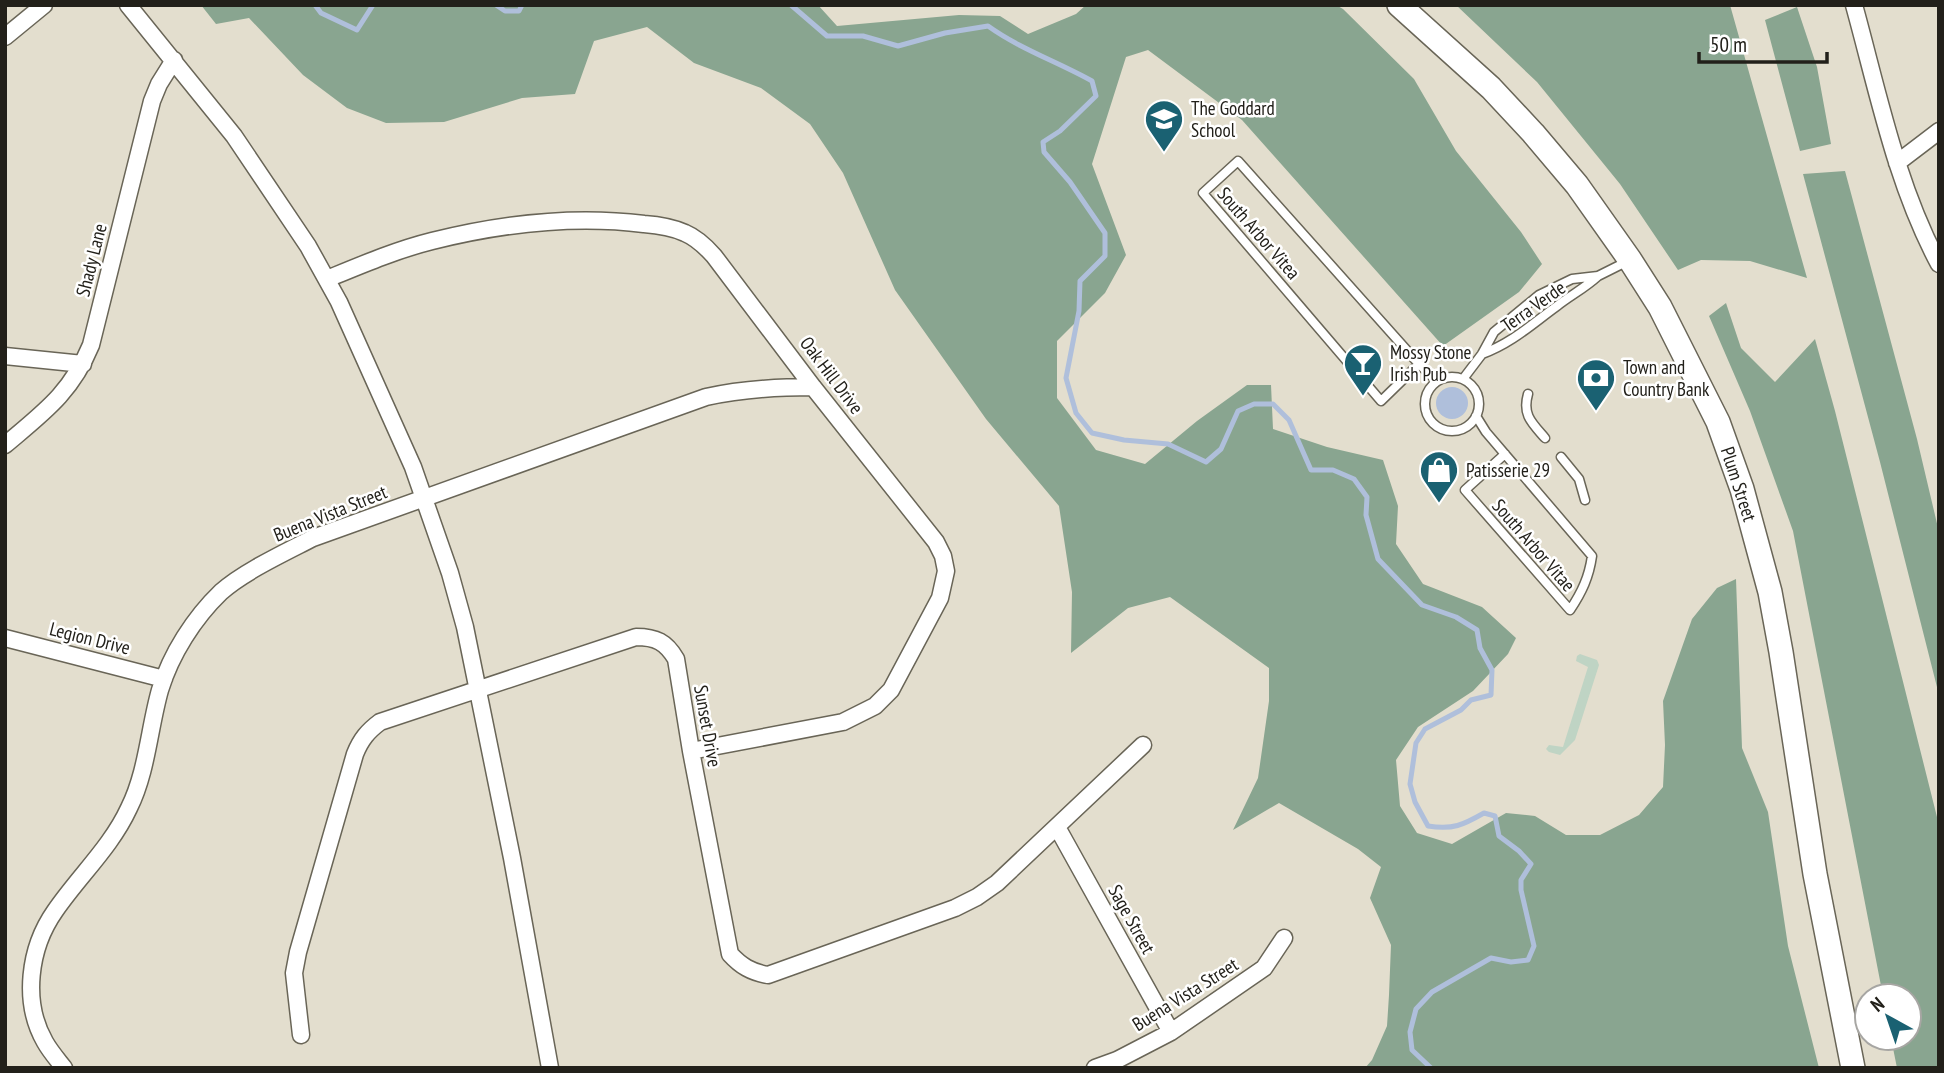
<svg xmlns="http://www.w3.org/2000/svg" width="1944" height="1073" font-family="'PT Sans Narrow',sans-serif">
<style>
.green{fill:#bfd4c4}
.forest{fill:#89a590}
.water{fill:#afbfdb}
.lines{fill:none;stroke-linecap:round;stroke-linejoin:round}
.stream{stroke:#afbfdb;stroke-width:5}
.lane-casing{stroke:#696557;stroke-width:11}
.street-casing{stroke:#696557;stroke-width:19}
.secondary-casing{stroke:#696557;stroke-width:26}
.lane{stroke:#fff;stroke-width:8}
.street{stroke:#fff;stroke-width:16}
.secondary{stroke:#fff;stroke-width:23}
.labels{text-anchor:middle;stroke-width:5;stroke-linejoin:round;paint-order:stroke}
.poi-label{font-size:19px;fill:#22201a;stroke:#fff;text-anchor:start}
.street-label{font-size:19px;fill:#22201a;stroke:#fff}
</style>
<rect width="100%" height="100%" fill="#e3dece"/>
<path class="green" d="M1580,654L1597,660L1599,665L1575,740L1560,755L1549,752L1546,749L1549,745L1563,747L1588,667L1576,661L1577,656Z"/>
<path class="forest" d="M201,5H818L837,26L959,15L1000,16L1028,34L1076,14L1086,5H1336L1343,9L1414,79L1456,151L1521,232L1542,264L1519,292L1443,346L1242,120L1148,50L1126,57L1092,164L1126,255L1105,293L1057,341V398L1096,450L1145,464L1197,421L1247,385H1271L1273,429L1327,447L1383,460L1398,506L1396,544L1423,584L1482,607L1516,638L1508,654L1473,691L1418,727L1396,760L1400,806L1417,833L1452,844L1506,813L1535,816L1566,835H1600L1639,815L1663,787L1665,745L1663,701L1692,619L1717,588L1736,579L1742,748L1768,812L1788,946L1819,1068H1365L1372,1060L1387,1026L1389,995L1391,945L1370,898L1381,867L1358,849L1279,803L1233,830L1258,778L1269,701V668L1170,597L1128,608L1071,653L1072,592L1059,506L986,419L895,290L843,173L810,124L761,88L694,63L647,27L594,41L575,94L522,98L444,122L386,123L347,108L303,75L249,18L216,24Z
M1456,5H1730L1807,278L1750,261L1701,260L1678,270L1620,184L1537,82Z
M1797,7L1817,67L1831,144L1800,151L1765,20Z
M1845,171L1917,439L1939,532V695L1880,462L1803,174Z
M1726,303L1741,348L1775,382L1815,339L1835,411L1939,825V1068H1897L1891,1038H1909V996H1883L1793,531L1750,411L1709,316Z"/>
<path class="water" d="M1436 403a16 16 0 1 1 32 0a16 16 0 1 1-32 0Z"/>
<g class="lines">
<path class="stream" d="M315,5L321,13L357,30L373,5
M496,5L505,11H519L522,5
M791,5L827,36H863L898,46L945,33L988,26C1020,49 1058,62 1092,81L1096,96L1060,131L1043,142L1044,152L1070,182L1105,233V256L1080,281L1079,311L1066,378L1076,413L1092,433L1124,440L1168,444L1206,462L1221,449L1238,411L1254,404H1273L1289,420L1311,470H1333L1354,479L1367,497L1366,515L1378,559L1422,605L1456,617L1477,630L1480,648L1492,670L1491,695L1471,700L1461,710L1425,729L1416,743L1410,784L1415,802L1428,826C1453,830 1463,825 1484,813L1495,816L1499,836L1519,851L1531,864L1521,880V890L1534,946L1528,960L1511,962L1491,958L1432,992L1416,1009L1410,1032L1412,1050L1431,1068"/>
<g class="lane-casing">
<path id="lane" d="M1482,354C1512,343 1532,324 1557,306C1571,295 1585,288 1598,276
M1419,364L1381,401L1203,193L1238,161L1419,364L1437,381
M1425 404a27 27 0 1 1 54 0a27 27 0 1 1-54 0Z
M1463,379L1482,354L1494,332L1539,295L1572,279L1598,276L1628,261
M1528,394C1522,415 1532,423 1545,438
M1476,416L1486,432L1592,556C1589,577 1582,592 1570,610L1465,490L1505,454
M1561,457L1579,479L1585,500"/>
</g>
<g class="street-casing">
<path id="street" d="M128,5L234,136L308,246L339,302L413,467L450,573L465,627L512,858L550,1068
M1854,5C1878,92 1896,184 1939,264
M5,37L44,5
M1897,163L1939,131
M327,279C361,265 396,250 432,241C500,224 573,215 644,224C658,225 672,227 685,233C697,238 706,247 714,256L813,387L936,542L943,556L946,571L940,598L891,690L875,706L843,722L691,751
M5,356L83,364
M5,445C44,412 71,393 91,345L152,101L159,84L174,60
M5,638L164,679
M1057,827L1171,1032
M301,1035L294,973L298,952L355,754C361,739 368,731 380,722L636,637C656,637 666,642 676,659L691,751L730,954C741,966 751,972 768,975L955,908L977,897L997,883L1143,745
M64,1068C57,1059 50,1051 45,1042C22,1002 29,948 55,911C79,876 111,847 129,808C147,772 149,729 160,690C171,654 194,618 221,592C243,572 286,552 313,538L706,397C742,389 776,387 813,387
M1095,1068L1117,1060L1171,1032L1264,968L1284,938"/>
</g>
<g class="secondary-casing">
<path id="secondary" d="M1399,5L1491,88L1533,133L1577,185L1630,260L1660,307L1718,422L1742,489L1770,592L1781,652L1815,874L1853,1068"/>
</g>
<use href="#lane" class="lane"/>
<use href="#street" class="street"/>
<use href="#secondary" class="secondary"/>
</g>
<defs>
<g id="school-pin" transform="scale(2.0125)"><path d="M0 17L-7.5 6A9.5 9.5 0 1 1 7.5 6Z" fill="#1a6172" stroke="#fff"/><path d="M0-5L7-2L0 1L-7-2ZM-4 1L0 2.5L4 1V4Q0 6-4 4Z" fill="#fff"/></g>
<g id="bar-pin" transform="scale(2.0125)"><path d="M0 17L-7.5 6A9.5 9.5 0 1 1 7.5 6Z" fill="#1a6172" stroke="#fff"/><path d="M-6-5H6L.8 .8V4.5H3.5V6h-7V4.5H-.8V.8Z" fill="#fff"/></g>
<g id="bank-pin" transform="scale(2.0125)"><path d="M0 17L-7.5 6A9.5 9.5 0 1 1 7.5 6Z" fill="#1a6172" stroke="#fff"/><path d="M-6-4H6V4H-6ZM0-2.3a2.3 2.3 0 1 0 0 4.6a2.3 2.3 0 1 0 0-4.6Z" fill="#fff"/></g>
<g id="shop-pin" transform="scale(2.0125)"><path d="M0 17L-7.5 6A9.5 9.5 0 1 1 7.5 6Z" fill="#1a6172" stroke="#fff"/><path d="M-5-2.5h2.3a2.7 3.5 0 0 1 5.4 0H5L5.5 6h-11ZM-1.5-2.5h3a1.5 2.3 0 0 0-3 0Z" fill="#fff"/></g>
</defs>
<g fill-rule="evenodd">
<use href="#school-pin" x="1164" y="119"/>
<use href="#bar-pin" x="1363" y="363"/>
<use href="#bank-pin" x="1596" y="378"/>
<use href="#shop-pin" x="1439" y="470"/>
</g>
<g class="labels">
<g class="poi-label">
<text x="1191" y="115">The Goddard<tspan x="1191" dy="22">School</tspan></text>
<text x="1390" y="359">Mossy Stone<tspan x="1390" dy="22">Irish Pub</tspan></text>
<text x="1623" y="374">Town and<tspan x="1623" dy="22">Country Bank</tspan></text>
<text x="1466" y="477">Patisserie 29</text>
</g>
<g class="street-label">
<text transform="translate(1259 233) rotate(49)" y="7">South Arbor Vitea</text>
<text transform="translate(91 260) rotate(-76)" y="7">Shady Lane</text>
<text transform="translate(1533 306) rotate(-35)" y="7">Terra Verde</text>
<text transform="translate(832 375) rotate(53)" y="7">Oak Hill Drive</text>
<text transform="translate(1739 484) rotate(72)" y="7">Plum Street</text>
<text transform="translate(330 513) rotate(-22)" y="7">Buena Vista Street</text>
<text transform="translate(1534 545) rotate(49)" y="7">South Arbor Vitae</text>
<text transform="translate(90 638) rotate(14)" y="7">Legion Drive</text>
<text transform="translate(708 726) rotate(80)" y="7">Sunset Drive</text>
<text transform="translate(1132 919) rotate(61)" y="7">Sage Street</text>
<text transform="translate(1185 994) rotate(-32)" y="7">Buena Vista Street</text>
</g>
</g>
<rect width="1944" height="1073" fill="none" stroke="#22201a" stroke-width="14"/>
<g transform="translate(1888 1017) rotate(320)"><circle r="33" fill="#ffffff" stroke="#a7a6a3" stroke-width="2"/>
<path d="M0-5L12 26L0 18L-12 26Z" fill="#1a6172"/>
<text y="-10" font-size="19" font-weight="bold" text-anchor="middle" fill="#22201a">N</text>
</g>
<path d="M1699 52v10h128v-10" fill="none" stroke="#22201a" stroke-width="3.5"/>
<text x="1710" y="52" font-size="21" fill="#22201a" stroke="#ffffff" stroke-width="5" paint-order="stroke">50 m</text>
</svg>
